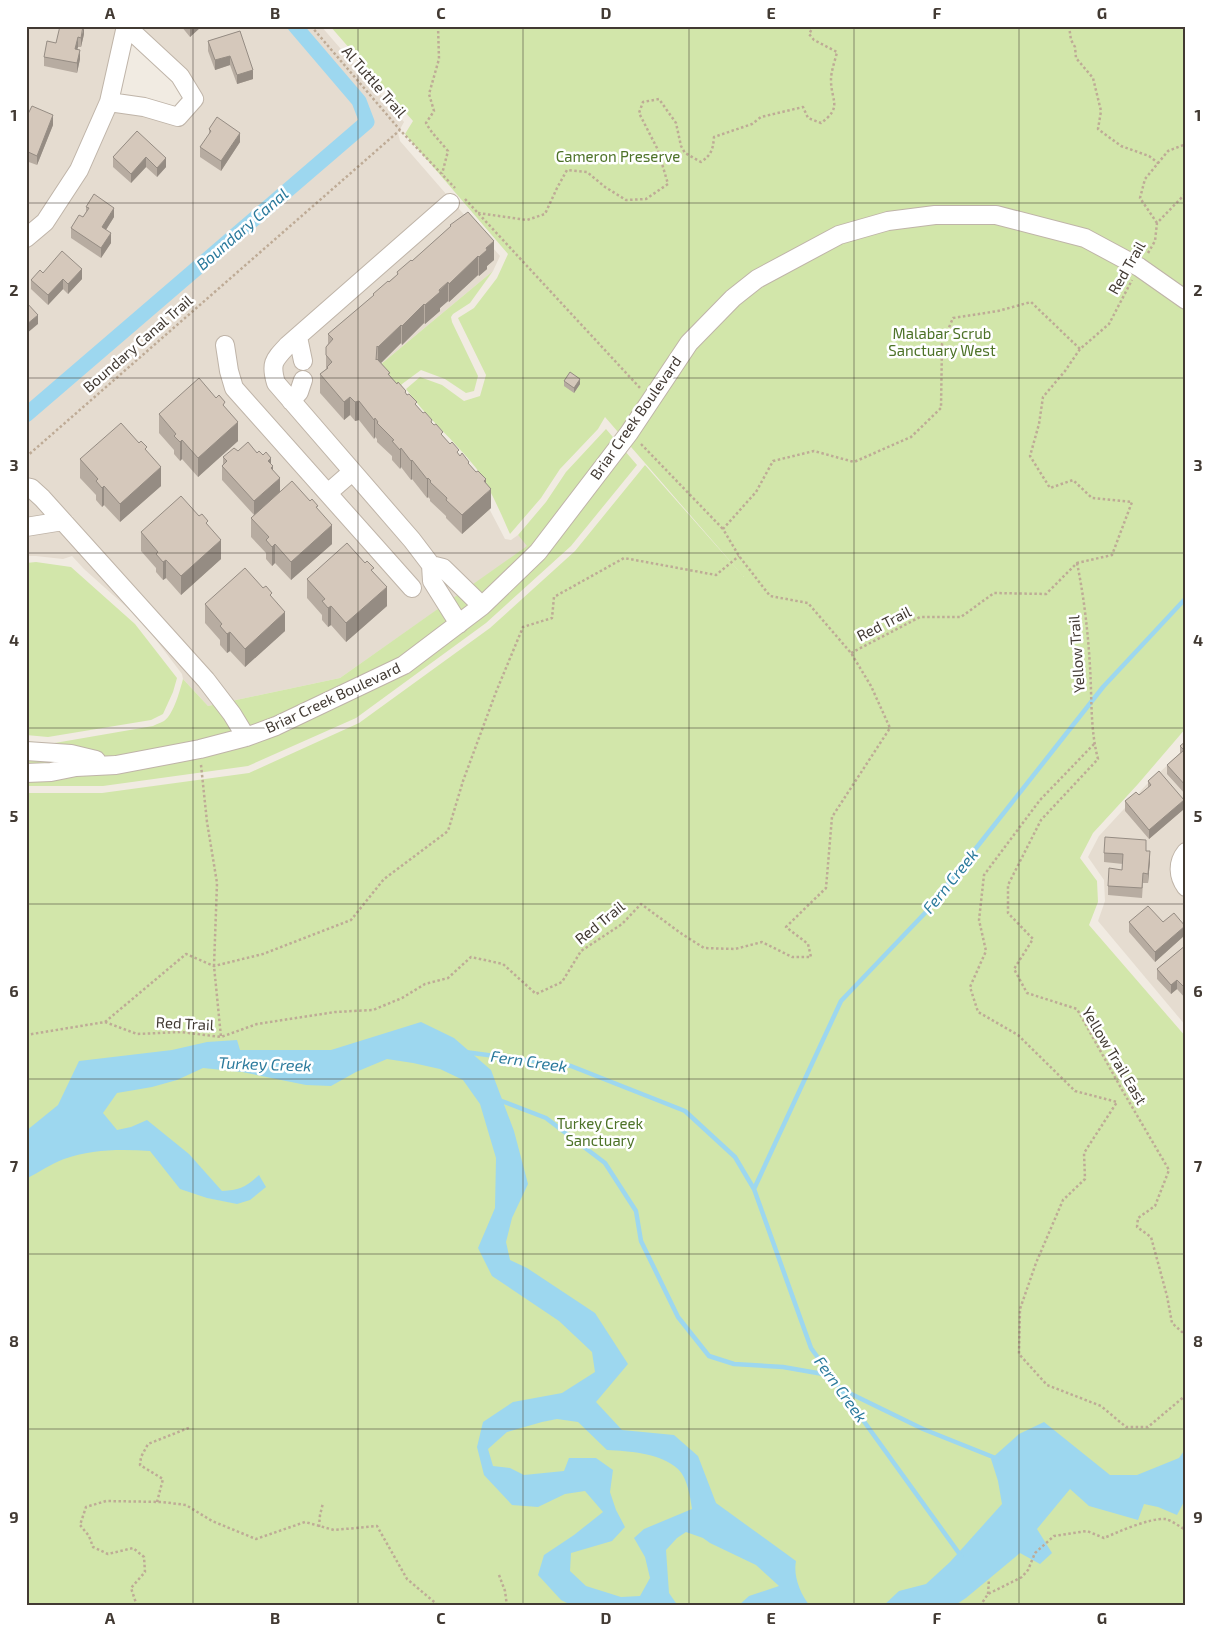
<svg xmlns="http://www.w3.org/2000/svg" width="1212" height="1632" font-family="'Exo 2',sans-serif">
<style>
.residential{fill:#e5dcd0}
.green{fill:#d2e6aa}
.water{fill:#9dd7ef;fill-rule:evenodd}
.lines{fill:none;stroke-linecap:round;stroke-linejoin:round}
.stream{stroke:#9dd7ef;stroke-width:4.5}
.canal{stroke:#9dd7ef;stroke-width:15}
.minor-casing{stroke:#bfb4a8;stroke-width:20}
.path{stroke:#beab96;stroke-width:2.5;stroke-dasharray:2.5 2.5;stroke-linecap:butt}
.minor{stroke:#fff;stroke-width:18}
.wall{fill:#b7aca1}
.shaded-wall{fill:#958c83}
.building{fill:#d5c8bb;stroke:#958c83}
.grid{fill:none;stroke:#423a33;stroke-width:1;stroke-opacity:0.55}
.labels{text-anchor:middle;stroke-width:5;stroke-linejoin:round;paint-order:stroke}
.street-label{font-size:15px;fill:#423a33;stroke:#fff}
.park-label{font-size:15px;fill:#4d7228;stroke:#fff}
.water-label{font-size:16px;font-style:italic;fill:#2b7a9c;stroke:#fff}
.neatline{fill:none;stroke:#423a33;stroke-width:2}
.grid-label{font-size:16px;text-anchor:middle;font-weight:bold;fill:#423a33}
</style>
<rect width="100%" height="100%" fill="#f1ebe2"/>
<path class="residential" d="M26,26H115L117,29L102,100L72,168L39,217L26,228Z
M139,26H321L404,122L398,133L400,141L500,256L493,271L374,370L481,493L505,539L511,540L518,535L528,546L340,678L208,706L183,679L182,674L141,620L84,569L72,556L63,559L36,556H26V248L50,227L114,110L142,114L200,104L201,94L186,70Z
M1186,748V1026L1098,921L1105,901L1104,880L1088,857L1099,836L1147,784Z"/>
<path class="green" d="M330,26H1186V728L1138,784L1093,833L1080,858L1097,881L1098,902L1089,925L1186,1037V1606H26V793H102L249,773L359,723L490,628L575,551L645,465L744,577L605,417L598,429L560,469L541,498L510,534C501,514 489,485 476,468C454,440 427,418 406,389L420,377L442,385L464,401L480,396L486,375L458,318L474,308L497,278L508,254L405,134L413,121Z
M493,271L470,303L453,314L451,317L452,322L478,376L474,391L466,393L445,379L421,370L402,384L399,389L374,370Z
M606,429L637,465L571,546L486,623L356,718L248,766L103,786H26V741L49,744L153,726C156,724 161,723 164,721C174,714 180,690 183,679L208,706L340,678L527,546L518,535L546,502L566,472Z
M36,562L71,567L135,624L177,678L173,692L163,714L151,720L48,737L26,735C26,722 30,712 26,700V563Z"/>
<path class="water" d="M421,1022L454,1038L491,1070L514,1131L528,1184L512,1218L506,1242L510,1260L527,1268L595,1313L628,1364L596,1402L622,1430L674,1435L698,1456L716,1503L796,1561C793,1575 800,1594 810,1606H738L749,1596L779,1586L756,1565L710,1543L703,1538L686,1532L677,1538L666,1550L669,1593L678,1606H573L561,1600L538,1575L544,1555L574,1535L603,1512L585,1491L565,1494L538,1507L512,1505L484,1475L477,1447L483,1422L513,1402L562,1393L595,1372L592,1352L559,1321L492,1276L478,1248L495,1208L496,1158L480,1104L463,1080L440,1069L413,1063L387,1059L356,1072L331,1086L306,1085L242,1072L203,1068L177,1080L152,1087L117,1093L103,1113L117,1130L131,1127L147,1120L189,1154L222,1191C240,1190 246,1187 259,1175L266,1187L250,1200L237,1204L207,1198L180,1189L150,1151C122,1149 91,1149 64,1159C51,1164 39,1172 26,1179V1131L58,1105L79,1061L172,1050L207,1042L237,1040L240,1050H331ZM557,1419L578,1422L607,1450C629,1451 661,1453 678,1469C688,1479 690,1497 692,1509L644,1529L634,1538L645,1557L650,1578L640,1596L621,1597L586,1586L570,1571L571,1553L612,1541L625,1527L616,1510L610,1492L613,1470L596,1458H569L564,1471L524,1475L510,1468L493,1466L488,1449L507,1432L542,1422Z
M1044,1422L1110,1475H1137L1179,1458L1186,1448V1498L1177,1515L1158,1507L1144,1504L1138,1520L1089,1506L1070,1489L1037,1529L1052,1553L1040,1564L1020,1553L966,1598L954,1606H883L899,1591L926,1584L950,1562L1002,1504L998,1481L991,1459L1019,1434Z"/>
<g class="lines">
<path class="stream" d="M465,1052L571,1066L685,1111L735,1157L754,1189
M499,1100L546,1118L605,1163L636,1211L641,1241L678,1317L709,1356L734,1364L783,1367L823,1374L835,1384
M843,1390L923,1429L998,1459
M961,1556L811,1348L754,1189L841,1001L925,913L1103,687L1186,598"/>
<path class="canal" d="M26,415L367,122L359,101L295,26"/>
<g class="minor-casing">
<path id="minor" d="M109,102L144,107L178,117L194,99L180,76L126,26
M26,238L45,222L79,170L109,102L126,26
M298,337L303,361
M225,345L229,371L234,388L412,588
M291,401L299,392L303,380
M26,487L31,488L42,498L206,680L232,714L246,737
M329,492L352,472
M26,527L63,521
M431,565L412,540L276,383C270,363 274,360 288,345L450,203
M459,624L432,581L431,565L443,568L482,606
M26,751L71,754L96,760
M26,773L51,772L76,767L116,765L200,749L246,737L276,726L404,665L482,606L538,552L629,433L689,343L733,298L757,279L839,235L888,221L935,215H996L1085,238L1139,267L1186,300
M1186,852C1177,863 1178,876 1186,887"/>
</g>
<path class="path" d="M311,26L400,130L455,188
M438,26L439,59L429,94L434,111L426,123C432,134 440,141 448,151L442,174
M1069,26L1071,40L1075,47L1076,58L1093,78L1101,111L1098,129L1121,146L1149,156L1158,163
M465,199L640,388
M478,213L527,220L545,214L557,188L567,170L587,172L605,187L626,200L646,199L668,184L658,150L639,113L643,102L659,99L676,123L681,146L685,153L701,162C711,155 713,150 714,137L752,124L761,117L803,107L808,118L821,123C843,107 831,101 831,80C831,71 835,61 837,52L814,40L809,34L813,27L816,26
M1157,223L1140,198L1145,179L1168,151L1186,144
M1148,253L1155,241L1157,223L1186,193
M641,444L723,529
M26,457L400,130
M1077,563C1084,597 1088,632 1090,667C1092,697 1090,729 1098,759L1041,820L1008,885V913L1033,939L1014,969L1027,993L1077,1009L1121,1088L1169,1170L1155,1206L1138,1218L1137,1227L1151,1237L1167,1296L1172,1323L1182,1332L1186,1329
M851,653L920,617H961L994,593L1046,594L1077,563L1112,555L1132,502L1092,498L1073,480L1050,488L1030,456L1039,424L1043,397L1065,371L1080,349L1109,324L1132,280
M1094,744L1040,800L984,875L979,920L986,951L970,987L978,1012L1018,1035L1075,1091L1117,1102L1084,1153L1085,1179L1063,1200L1036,1263L1020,1309L1019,1354L1047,1385L1101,1406L1126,1427H1148L1186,1395
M201,765L207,822L217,883L214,966L221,1037
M105,1022L186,954L214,966L263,954L351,920L384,879L448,831L463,781L496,692L523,627L552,618L554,597L624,558L716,575L739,556
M26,1035L105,1022L137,1034L181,1032L221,1037L257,1024L335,1012L373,1010L402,998L425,984L448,978L471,957L503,964L536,994L562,982L581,951L622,924L641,904L682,934L704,948L735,949L762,942L792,957H811L808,944L786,927L826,888L832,817L890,728L871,686L851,653L808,603L770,596L739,556L723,529L756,492L773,461L814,451L854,462L911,437L941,408L942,344L953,318L998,311L1031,302L1080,349
M157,1502L163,1479L140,1465L141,1457L148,1444L191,1427
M319,1527L320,1515L323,1503
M499,1575L505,1591L507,1606
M988,1594L989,1579
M137,1606L131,1588L145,1572L144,1557L133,1548L108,1554L93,1547L89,1536L80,1525L86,1507L106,1501L162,1502L186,1505L212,1521L256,1539L305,1522L334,1530L377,1526L407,1579L439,1606
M980,1606L988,1594L1022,1577L1028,1570L1035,1553L1054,1536L1087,1531L1104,1538C1118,1532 1149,1518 1165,1519C1171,1520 1180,1527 1186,1530"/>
<use href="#minor" class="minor"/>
</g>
<path class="wall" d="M181,26H202L190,37Z
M240,31L253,79L237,84L230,65L215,70L208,51V41Z
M84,34L81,47H78L77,49L80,59L77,73L44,66V57L56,43Z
M26,118L53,125L37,165L26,161Z
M209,129L240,142L221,171L200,157V147L209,135Z
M137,131L166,167L157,177L146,167L131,183L113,167V157Z
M86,207L114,217L106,230L111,243L101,258L71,238V228L83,217L86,212Z
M450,225L494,260L487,266V269L479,276L478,275L449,302L448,301L440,308V311L425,324L424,323L402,345L401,343L381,363L390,376L459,455L486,483L491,508L462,534L446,518V516L430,501V499L428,497L427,498L412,479L411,480L401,467L400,469L392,460V456L377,442V439L375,437L374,439L359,420L355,421L350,415L344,420L320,393V374L326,369V347L328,344V334L373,296V294L397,275V272L412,261L450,227Z
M43,273L82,279L68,294L63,289L48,305L31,289V280Z
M564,381L580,384L574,393L564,386Z
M225,408L238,441L198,477L182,459L180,461L174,454V450L159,433V414Z
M238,451L257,453L271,465L280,492L318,510L332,544L291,580L275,563L272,566L266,559V553L251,537V518L254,515L222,480V466L223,464V457Z
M147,452L161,486L120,522L104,505L102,507L96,500V495L80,478V459Z
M208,525L221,559L181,595L166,578L163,580L156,572V568L141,551V532Z
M374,573L387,606L346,642L331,625L328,627L322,620V615L307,598V579Z
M272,598L285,631L245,667L230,651L227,653L220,645V640L205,623V604Z
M1186,741V795L1167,774V765L1180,753V746Z
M1148,781L1184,809L1149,839L1125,811V801L1139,795L1148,788Z
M1146,851L1150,860L1148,883H1143L1142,898L1108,895V886L1122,870L1123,864L1104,862V853Z
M1129,922L1185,935L1155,962L1129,932Z
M1186,945V999L1177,989L1171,994L1157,979V969Z"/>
<path class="shaded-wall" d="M84,26V34L81,47V38Z
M191,26H202L190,37V27Z
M78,37V47L75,58V49Z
M80,50V59L77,73V63Z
M230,56V65L215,70V60Z
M253,70V79L237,84V75Z
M53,115V125L37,165V156Z
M240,133V142L221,171V161Z
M146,157V167L131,183V174Z
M166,158V167L157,177V168Z
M114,208V217L102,236V227Z
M111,233V243L101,258V248Z
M494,241V260L487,266V269L479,276V257L486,248Z
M478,256V275L449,302V284Z
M82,269V279L68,294V284Z
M63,279V289L48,305V295Z
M448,282V301L440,308V311L425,324V305Z
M424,304V323L402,345V326Z
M38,315V324L26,334V325Z
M401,325V343L378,366V347Z
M580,379V384L574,393V388Z
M350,397V415L344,420V402Z
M359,401V420L355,421V402Z
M375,418V437L374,439V420Z
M238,422V441L198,477V458Z
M182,440V459L180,461V442Z
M401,448V467L400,469V450Z
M271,458V467L273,466V481L268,461Z
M412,460V479L411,480V461Z
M161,467V486L120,522V504Z
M280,478V492L254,516V501Z
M428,478V497L427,498V479Z
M486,479V494L491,489V508L462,534V515Z
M104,486V505L102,507V488Z
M332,525V544L291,580V562Z
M221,540V559L181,595V576Z
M275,544V563L272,566V547Z
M166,560V578L163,580V562Z
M387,587V606L346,642V623Z
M331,606V625L328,627V608Z
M285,612V631L245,667V649Z
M230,632V651L227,653V634Z
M1184,800V809L1149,839V830Z
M1150,851V860L1148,883V874Z
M1185,926V935L1155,962V952Z
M1177,980V989L1171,994V985Z"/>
<path class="building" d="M60,26H83L81,38L78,37L75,49L80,50L77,63L44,57L47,41L56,43Z
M240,31L253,70L237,75L230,56L215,60L208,41Z
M32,106L53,115L37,156L26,151V118Z
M217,117L240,133L221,161L200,147L211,131L209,129Z
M137,131L166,158L157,168L146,157L131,174L113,157Z
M94,194L114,208L102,227L111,233L101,248L71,228L79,215L83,217L89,208L86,207Z
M468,212L494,241L486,248L487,250L479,257L478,256L449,284L448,282L439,290L440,292L425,305L424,304L402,326L401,325L378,347L377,346L376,360L377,359L390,373L388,374L397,384L398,382L406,391L405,392L407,395L409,394L417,402L415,404L423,413L425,412L432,420L431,422L434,425L436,424L443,432L441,434L450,444L452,442L459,450L457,452L460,456L462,453L469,462L468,463L476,472L478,471L486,479L484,481L491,489L462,515L446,500L447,498L430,482L431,481L428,478L427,479L412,460L411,461L401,448L400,450L392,441L394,440L377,423L378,422L375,418L374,420L359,401L355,402L350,397L344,402L320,374L328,368L327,367L332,362L326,355V347L333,339L328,334L374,295L373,294L388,281L389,282L398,274L397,272L411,260L412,261L451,226L450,225Z
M62,251L82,269L68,284L63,279L48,295L31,280L40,270L43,273Z
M26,302L38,315L26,325Z
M570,372L580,379L574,388L564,381Z
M199,378L216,398L219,395L225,402L223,405L238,422L198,458L182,440L180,442L174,436L176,434L159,414Z
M121,423L139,443L141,441L147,447L145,449L161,467L120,504L104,486L102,488L96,481L98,479L80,459Z
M248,442L257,453L259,451L263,455L266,452L271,458L268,461L273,466L271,468L280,478L254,501L222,466L227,461L223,457L234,448L238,451Z
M292,481L310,501L312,499L318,506L316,507L332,525L291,562L275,544L272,547L266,540L269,537L251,518Z
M181,496L199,516L202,514L208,521L206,523L221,540L181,576L166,560L163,562L156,554L158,552L141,532Z
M347,543L365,563L367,561L374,568L371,570L387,587L346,623L331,606L328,608L322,601L325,599L307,579Z
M245,568L263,588L266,586L272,593L270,595L285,612L245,649L230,632L227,634L220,626L222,624L205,604Z
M1186,741V786L1167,765L1184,750L1180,746Z
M1159,771L1184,800L1149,830L1125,801L1136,792L1139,795L1151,785L1148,781Z
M1105,837L1146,840V851H1150L1148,874L1143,873L1142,888L1108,886L1109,868L1122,870L1123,854L1104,853Z
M1148,906L1163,922L1174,913L1185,926L1155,952L1129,922Z
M1186,945V989L1177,980L1171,985L1157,969Z"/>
<path class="grid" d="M193,26V1606M358,26V1606M523,26V1606M689,26V1606M854,26V1606M1019,26V1606M26,203H1186M26,378H1186M26,553H1186M26,728H1186M26,904H1186M26,1079H1186M26,1254H1186M26,1429H1186"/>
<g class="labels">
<g class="street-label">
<text transform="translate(374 82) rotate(49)" y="5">Al Tuttle Trail</text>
<text transform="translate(1127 268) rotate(-60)" y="5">Red Trail</text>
<text transform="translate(138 344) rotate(-41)" y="5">Boundary Canal Trail</text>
<text transform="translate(636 418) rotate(-55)" y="5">Briar Creek Boulevard</text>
<text transform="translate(884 624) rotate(-27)" y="5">Red Trail</text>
<text transform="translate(1077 654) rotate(-94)" y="5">Yellow Trail</text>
<text transform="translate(333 698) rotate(-25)" y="5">Briar Creek Boulevard</text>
<text transform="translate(600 923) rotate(-39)" y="5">Red Trail</text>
<text transform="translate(185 1024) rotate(3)" y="5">Red Trail</text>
<text transform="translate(1114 1056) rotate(59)" y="5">Yellow Trail East</text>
</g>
<g class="park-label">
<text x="618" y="162">Cameron Preserve</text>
<text x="942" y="339">Malabar Scrub<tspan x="942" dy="17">Sanctuary West</tspan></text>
<text x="600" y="1129">Turkey Creek<tspan x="600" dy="17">Sanctuary</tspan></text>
</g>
<g class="water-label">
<text transform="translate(242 229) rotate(-41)" y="6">Boundary Canal</text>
<text transform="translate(950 881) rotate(-51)" y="6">Fern Creek</text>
<text transform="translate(529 1061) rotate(8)" y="6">Fern Creek</text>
<text transform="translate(265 1064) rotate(2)" y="6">Turkey Creek</text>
<text transform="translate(841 1389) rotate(54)" y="6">Fern Creek</text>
</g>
</g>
<rect width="1212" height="1632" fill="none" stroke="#ffffff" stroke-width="55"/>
<rect x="28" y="28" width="1156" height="1576" class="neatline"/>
<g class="grid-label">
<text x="110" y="19">A</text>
<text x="275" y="19">B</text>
<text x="441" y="19">C</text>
<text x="606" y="19">D</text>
<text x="771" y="19">E</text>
<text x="937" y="19">F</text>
<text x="1102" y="19">G</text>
<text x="14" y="121">1</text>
<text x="1198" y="121">1</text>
<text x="14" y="296">2</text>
<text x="1198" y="296">2</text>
<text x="14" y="471">3</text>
<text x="1198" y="471">3</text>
<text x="14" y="646">4</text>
<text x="1198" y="646">4</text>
<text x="14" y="822">5</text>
<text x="1198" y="822">5</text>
<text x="14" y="997">6</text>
<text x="1198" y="997">6</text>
<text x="14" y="1172">7</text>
<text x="1198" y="1172">7</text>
<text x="14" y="1347">8</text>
<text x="1198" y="1347">8</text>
<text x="14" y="1523">9</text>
<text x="1198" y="1523">9</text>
<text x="110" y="1624">A</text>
<text x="275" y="1624">B</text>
<text x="441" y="1624">C</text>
<text x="606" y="1624">D</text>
<text x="771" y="1624">E</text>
<text x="937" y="1624">F</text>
<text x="1102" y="1624">G</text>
</g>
</svg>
